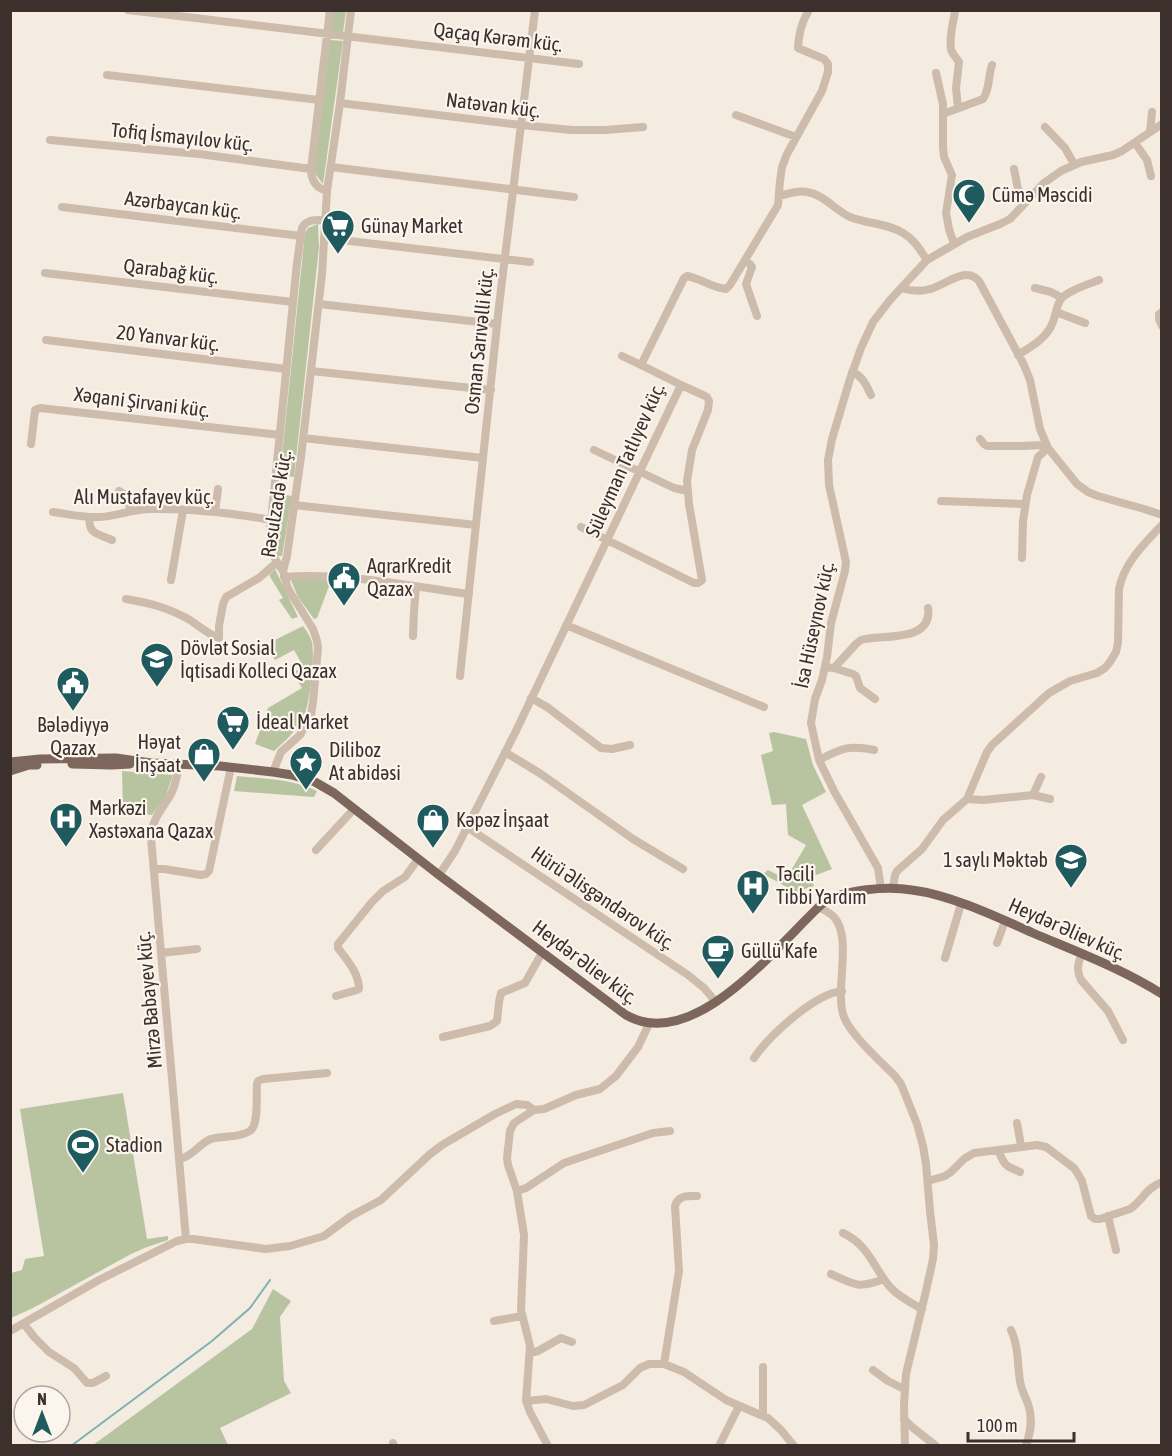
<svg xmlns="http://www.w3.org/2000/svg" width="1172" height="1456" font-family="'Asap Condensed',sans-serif">
<style>
.green{fill:#b8c4a0}
.lines{fill:none;stroke-linecap:round;stroke-linejoin:round}
.stream{stroke:#7fb0b2;stroke-width:2}
.minor{stroke:#cdbbac;stroke-width:8}
.major{stroke:#7d675c;stroke-width:9}
.labels{text-anchor:middle;stroke-width:4.5;stroke-linejoin:round;paint-order:stroke}
.street-label{font-size:20px;fill:#3b302b;stroke:#fbf5ee}
.poi-label{font-size:20px;fill:#3b302b;stroke:#fbf5ee;text-anchor:start}
</style>
<rect width="100%" height="100%" fill="#f4ebe1"/>
<path class="green" d="M333,11H346L343,32L331,31Z
M330,40L343,41L323,184L316,175L314,169Z
M318,224L319,247L294,477L280,475L305,233L308,228Z
M279,494L292,496L282,556H277V522Z
M275,569L298,617L292,619L279,600L283,598L269,575Z
M308,578L328,580L329,586L317,618L314,619L298,597L291,580Z
M303,626C307,631 310,636 312,642C315,656 310,703 304,716C298,730 285,741 274,751L255,744L268,708L302,688L293,673L303,666L294,650L275,660L265,645Z
M774,732L806,739L813,765L826,792L802,805L832,869L811,877L814,886L796,892L763,874L768,870L786,879L806,845L788,835L786,804L772,805L761,755L773,751L769,733Z
M122,771L173,775L165,798L152,815L123,812Z
M237,776C264,779 292,779 317,791L314,797L234,791Z
M123,1093L147,1239L168,1236V1240L147,1247L131,1254L33,1308L11,1318V1273L22,1270L25,1259L44,1256L20,1109Z
M273,1289L291,1301L280,1317L284,1381L291,1393L220,1428L228,1445H93L252,1329Z"/>
<g class="lines">
<path class="stream" d="M71,1446L212,1341L250,1308L270,1280"/>
<path class="minor" d="M128,10L579,64
M955,12C953,23 949,37 951,49C952,54 956,57 959,62L956,88L958,108
M936,73L943,104V147L944,157L952,175L946,213L949,229L954,244
M107,75L319,100
M340,103L521,125L572,130H605L643,127
M943,114L983,99C990,89 988,76 992,65
M736,115L796,137
M1045,127L1065,148L1074,164
M1150,132L1152,112
M50,140L199,154L311,169
M1135,143L1147,160L1151,176
M331,167L574,197
M1014,169L1018,189L1027,201
M327,191C316,188 311,181 311,169L330,10
M779,196C788,194 797,190 807,192C823,194 835,210 850,217C867,224 888,223 903,233C914,239 920,250 927,260
M62,207L301,236
M324,238L530,262
M745,260L750,264L752,267L746,284L757,316
M45,273L293,302
M901,288C911,291 920,292 930,289C946,285 966,265 979,281L1024,365L1030,380L1040,429L1048,448L1077,484L1088,492L1098,496L1144,509L1162,515
M1035,288L1051,292L1062,298
M319,304L497,324
M1056,312L1085,323
M1162,312L1159,314V319L1162,326
M46,340L286,369
M1018,355C1032,346 1047,338 1053,322C1056,315 1056,306 1061,299C1067,291 1089,284 1099,280
M622,356L641,365
M311,371L491,390
M852,372C863,376 866,385 871,395
M303,438L483,458
M980,439L984,444L987,446H1021L1046,445
M31,444L35,410L40,408L280,435
M594,450L674,488L688,491
M119,491L126,495L131,511
M941,501L1025,504
M294,505L476,525
M53,512C68,514 84,518 100,517C117,516 133,509 150,509C190,508 232,513 272,520
M215,512L218,489
M90,517C87,534 99,534 112,540
M581,527L694,583H698L702,580L689,504L687,481L692,450L708,410L709,401L707,397L703,395L681,385
M1022,558L1023,521L1027,495L1038,457L1048,448
M283,571C272,556 270,550 270,532L297,263L302,228C306,219 316,220 325,220
M284,577C346,572 408,586 469,594
M171,580L183,510
M126,599C150,603 169,608 190,620C199,626 208,634 219,638V626L223,604L226,597L259,578L277,562
M566,625L764,707
M413,636L414,611L416,587
M825,667L834,668L856,644L861,640C882,634 933,643 928,608
M834,668L853,674L856,676L860,688L875,699
M460,676L499,306L535,10
M531,698L547,707L601,748L612,749L630,745
M505,752L541,774L633,839L683,869
M819,760C842,748 848,745 874,750
M179,765C177,775 176,785 171,794C163,808 151,820 151,838L186,1239
M273,772L281,752L300,735L311,715L313,702L318,648L317,641L313,629L290,592L287,586L283,571L287,556L301,457L322,274L327,191L340,103L351,10
M1033,795L1041,777
M967,799L983,800L1033,795L1050,799
M467,827L688,975L704,988L716,1002
M316,850L354,809
M154,869H164L201,875L206,874L209,871L231,767
M439,875L455,851L515,733L681,385L641,365L684,278L687,276C700,278 712,288 726,289L730,285L778,205L780,181L782,167L787,154L822,91L828,72V64L824,59L798,48C799,34 801,23 809,10
M893,888L895,875L897,871L922,849L943,820L967,799L987,752L992,745L1049,693L1070,681L1097,673L1105,668L1110,662L1116,652L1118,643L1119,589C1124,563 1144,544 1162,525
M881,889L878,868L834,791L819,760L811,723L815,699L822,680L827,657L831,623L845,571L846,562L829,485L828,460L832,439L850,379L861,348L873,322L890,300L927,260L967,237L1000,224L1010,219L1044,183L1061,171L1081,162L1113,155L1122,151L1162,124
M818,907C824,910 829,912 834,917C853,938 834,991 844,1017C851,1035 881,1062 895,1076L901,1084L917,1124L923,1146L926,1164L930,1211L934,1245L933,1259L926,1291L906,1374L904,1405L905,1446
M997,943L1005,921
M161,953L197,949
M1082,953C1078,963 1076,970 1081,980L1108,1011L1123,1040
M945,958L961,904
M336,996L357,990L359,989C359,973 347,960 338,948V944L372,902L383,891L405,877L418,859
M443,1037L490,1026L497,1021L499,1002L501,993L525,983L542,953
M754,1058C769,1036 814,994 842,991
M534,1110L514,1123L510,1131L507,1158L508,1165L517,1191L524,1235L521,1310L530,1346L526,1401L530,1412L548,1446
M1017,1123L1021,1146
M998,1150C1005,1166 1004,1165 1020,1172
M180,1159C195,1155 198,1144 211,1139C218,1137 226,1137 234,1136C239,1135 247,1134 251,1130C259,1123 256,1095 257,1084L258,1081L263,1079L327,1073
M928,1181L945,1176L951,1172L964,1159L974,1153L1037,1145L1046,1147L1074,1168L1078,1174L1082,1181L1091,1216L1095,1219H1100L1130,1209C1143,1200 1146,1188 1162,1182
M517,1191L526,1188L564,1163L653,1133L670,1131
M1108,1216L1116,1250
M843,1233C869,1245 873,1267 890,1287C899,1297 911,1303 922,1309
M831,1274C855,1285 858,1289 884,1279
M494,1321L522,1316
M24,1324L35,1338L49,1352L74,1368L87,1383H93L106,1376
M1011,1330C1019,1348 1017,1362 1020,1381C1021,1389 1025,1396 1028,1404C1033,1418 1031,1431 1026,1446
M10,1331L99,1280L177,1241L186,1239H193L266,1249L290,1246L324,1236L351,1216L381,1200L429,1155L442,1145L495,1114L516,1104L527,1105L534,1110L544,1109L576,1095L600,1089L616,1076L638,1047L649,1024
M530,1353L538,1351L561,1338L572,1342
M664,1364L679,1271L675,1206C678,1195 688,1196 697,1196
M873,1370L888,1381L904,1389
M526,1401L546,1399L573,1406L584,1405L623,1385L640,1368L649,1364H664L684,1372L726,1400L768,1418L781,1430L794,1446
M763,1415V1367
M904,1419L912,1427L936,1446
M393,1443L394,1446
M719,1446L739,1406"/>
<path class="major" d="M10,762L40,759L116,758L151,763L220,766L273,772L292,775L315,782L334,793L439,875L626,1015C695,1054 778,944 823,903C845,889 887,886 912,890C951,895 997,917 1033,933C1075,951 1123,969 1162,994
M72,764L112,765L130,764
M10,771L29,765H37"/>
</g>
<defs>
<g id="mosque-pin" transform="scale(1.725)"><path d="M0 17L-7.5 6A9.5 9.5 0 1 1 7.5 6Z" fill="#1f5a5e" stroke="#fbf5ee"/><path d="M3.5-4.9A6 6 0 1 0 3.5 4.9A5 5 0 1 1 3.5-4.9Z" fill="#fff"/></g>
<g id="supermarket-pin" transform="scale(1.725)"><path d="M0 17L-7.5 6A9.5 9.5 0 1 1 7.5 6Z" fill="#1f5a5e" stroke="#fbf5ee"/><path d="M-6-5.5h2.5l.6 2H6L4.5 2H-2.5L-4.4-4H-6ZM-1.5 3.2a1.3 1.3 0 1 0 .1 0ZM3 3.2a1.3 1.3 0 1 0 .1 0Z" fill="#fff"/></g>
<g id="civic-pin" transform="scale(1.725)"><path d="M0 17L-7.5 6A9.5 9.5 0 1 1 7.5 6Z" fill="#1f5a5e" stroke="#fbf5ee"/><path d="M-.6-6.5H3V-4.5H.6V-3L4-1V1h2V6H-6V1h2V-1L-.6-3ZM-1.2 2.5V6h2.4V2.5Z" fill="#fff"/></g>
<g id="university-pin" transform="scale(1.725)"><path d="M0 17L-7.5 6A9.5 9.5 0 1 1 7.5 6Z" fill="#1f5a5e" stroke="#fbf5ee"/><path d="M0-5L7-2L0 1L-7-2ZM-4 1L0 2.5L4 1V4Q0 6-4 4Z" fill="#fff"/></g>
<g id="shop-pin" transform="scale(1.725)"><path d="M0 17L-7.5 6A9.5 9.5 0 1 1 7.5 6Z" fill="#1f5a5e" stroke="#fbf5ee"/><path d="M-5-2.5h2.3a2.7 3.5 0 0 1 5.4 0H5L5.5 6h-11ZM-1.5-2.5h3a1.5 2.3 0 0 0-3 0Z" fill="#fff"/></g>
<g id="sight-pin" transform="scale(1.725)"><path d="M0 17L-7.5 6A9.5 9.5 0 1 1 7.5 6Z" fill="#1f5a5e" stroke="#fbf5ee"/><path d="M0-6L1.8-2.2L6-1.7L2.9 1.2L3.7 5.4L0 3.3L-3.7 5.4L-2.9 1.2L-6-1.7L-1.8-2.2Z" fill="#fff"/></g>
<g id="hospital-pin" transform="scale(1.725)"><path d="M0 17L-7.5 6A9.5 9.5 0 1 1 7.5 6Z" fill="#1f5a5e" stroke="#fbf5ee"/><path d="M-5-5h3v3.5h4V-5h3V5h-3V1.5h-4V5h-3Z" fill="#fff"/></g>
<g id="school-pin" transform="scale(1.725)"><path d="M0 17L-7.5 6A9.5 9.5 0 1 1 7.5 6Z" fill="#1f5a5e" stroke="#fbf5ee"/><path d="M0-5L7-2L0 1L-7-2ZM-4 1L0 2.5L4 1V4Q0 6-4 4Z" fill="#fff"/></g>
<g id="cafe-pin" transform="scale(1.725)"><path d="M0 17L-7.5 6A9.5 9.5 0 1 1 7.5 6Z" fill="#1f5a5e" stroke="#fbf5ee"/><path d="M-5.5-4.5H6V0H3Q3 3.5 0 3.5H-2.5Q-5.5 3.5-5.5 0ZM3-3.2v2h1.7v-2ZM-6 4.5H4V6H-6Z" fill="#fff"/></g>
<g id="stadium-pin" transform="scale(1.725)"><path d="M0 17L-7.5 6A9.5 9.5 0 1 1 7.5 6Z" fill="#1f5a5e" stroke="#fbf5ee"/><path d="M0-5a6.5 5 0 1 0 0 10a6.5 5 0 1 0 0-10ZM-3.5-1.8h7v3.6h-7Z" fill="#fff"/></g>
</defs>
<g fill-rule="evenodd">
<use href="#mosque-pin" x="969" y="195"/>
<use href="#supermarket-pin" x="338" y="226"/>
<use href="#civic-pin" x="344" y="578"/>
<use href="#university-pin" x="157" y="659"/>
<use href="#civic-pin" x="73" y="683"/>
<use href="#supermarket-pin" x="233" y="722"/>
<use href="#shop-pin" x="204" y="754"/>
<use href="#sight-pin" x="306" y="762"/>
<use href="#hospital-pin" x="66" y="819"/>
<use href="#shop-pin" x="433" y="820"/>
<use href="#school-pin" x="1071" y="860"/>
<use href="#hospital-pin" x="753" y="886"/>
<use href="#cafe-pin" x="718" y="951"/>
<use href="#stadium-pin" x="83" y="1145"/>
</g>
<g class="labels">
<g class="street-label">
<text transform="translate(498 37) rotate(7)" y="7">Qaçaq Kərəm küç.</text>
<text transform="translate(493 105) rotate(7)" y="7">Natəvan küç.</text>
<text transform="translate(182 137) rotate(6)" y="7">Tofiq İsmayılov küç.</text>
<text transform="translate(183 205) rotate(7)" y="7">Azərbaycan küç.</text>
<text transform="translate(171 271) rotate(7)" y="7">Qarabağ küç.</text>
<text transform="translate(168 338) rotate(7)" y="7">20 Yanvar küç.</text>
<text transform="translate(479 341) rotate(-84)" y="7">Osman Sarıvəlli küç.</text>
<text transform="translate(142 402) rotate(7)" y="7">Xəqani Şirvani küç.</text>
<text transform="translate(625 460) rotate(-66)" y="7">Süleyman Tatlıyev küç.</text>
<text x="144" y="504">Alı Mustafayev küç.</text>
<text transform="translate(276 504) rotate(-81)" y="7">Rəsulzadə küç.</text>
<text transform="translate(814 625) rotate(-78)" y="7">İsa Hüseynov küç.</text>
<text transform="translate(603 898) rotate(34)" y="7">Hürü Əlisgəndərov küç.</text>
<text transform="translate(1067 929) rotate(24)" y="7">Heydər Əliev küç.</text>
<text transform="translate(585 962) rotate(37)" y="7">Heydər Əliev küç.</text>
<text transform="translate(149 1000) rotate(-95)" y="7">Mirzə Babayev küç.</text>
</g>
<g class="poi-label">
<text x="992" y="202">Cümə Məscidi</text>
<text x="361" y="233">Günay Market</text>
<text x="367" y="573">AqrarKredit<tspan x="367" dy="23">Qazax</tspan></text>
<text x="180" y="655">Dövlət Sosial<tspan x="180" dy="23">İqtisadi Kolleci Qazax</tspan></text>
<text x="256" y="729">İdeal Market</text>
<text x="73" y="732" text-anchor="middle">Bələdiyyə<tspan x="73" dy="23">Qazax</tspan></text>
<text x="181" y="749" text-anchor="end">Həyat<tspan x="181" dy="23">İnşaat</tspan></text>
<text x="329" y="757">Diliboz<tspan x="329" dy="23">At abidəsi</tspan></text>
<text x="89" y="815">Mərkəzi<tspan x="89" dy="23">Xəstəxana Qazax</tspan></text>
<text x="456" y="827">Kəpəz İnşaat</text>
<text x="1048" y="867" text-anchor="end">1 saylı Məktəb</text>
<text x="776" y="881">Təcili<tspan x="776" dy="23">Tibbi Yardım</tspan></text>
<text x="741" y="958">Güllü Kafe</text>
<text x="106" y="1152">Stadion</text>
</g>
</g>
<rect width="1172" height="1456" fill="none" stroke="#3b302b" stroke-width="24"/>
<g transform="translate(42 1414)"><circle r="28" fill="#fbf5ee" stroke="#aea6a0" stroke-width="1.5"/>
<path d="M0-4.5L10 22L0 15L-10 22Z" fill="#1f5a5e"/>
<text y="-9" font-size="16" font-weight="bold" text-anchor="middle" fill="#3b302b">N</text>
</g>
<path d="M968 1432v9h106v-9" fill="none" stroke="#3b302b" stroke-width="3"/>
<text x="977" y="1432" font-size="18" fill="#3b302b" stroke="#fbf5ee" stroke-width="4.5" paint-order="stroke">100 m</text>
</svg>
